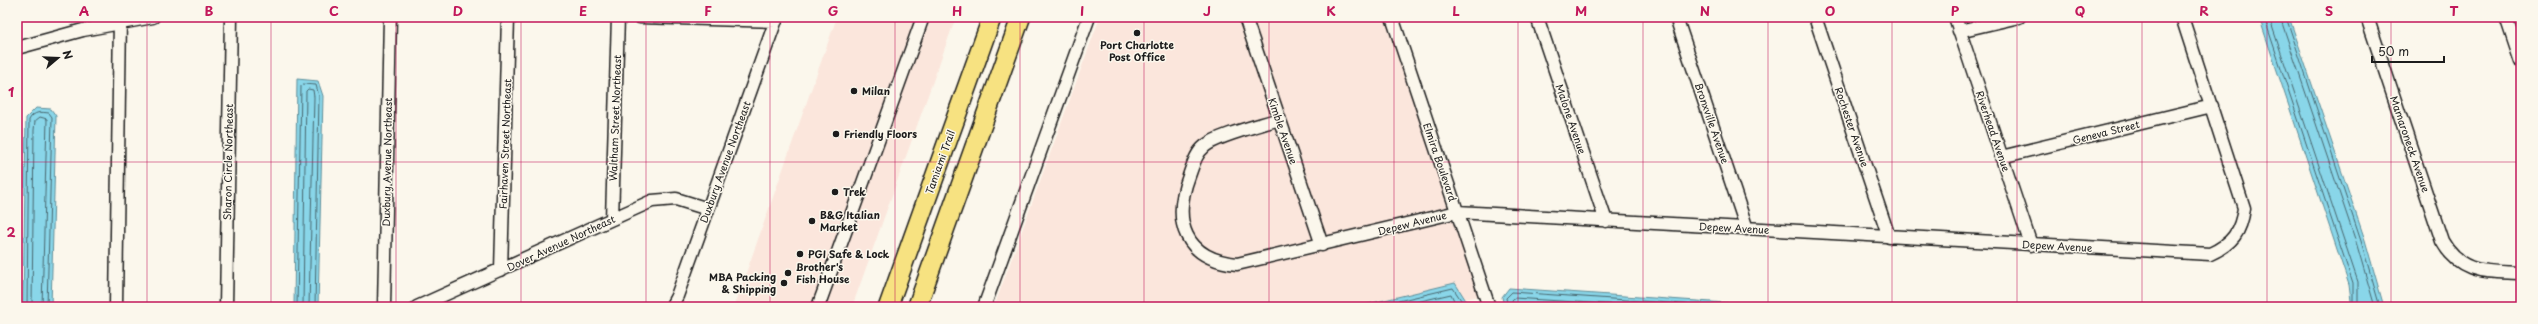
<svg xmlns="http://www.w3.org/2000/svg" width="2538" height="324" font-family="'Playpen Sans',sans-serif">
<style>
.built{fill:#fbe6dc}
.water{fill:#89d6e9;stroke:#5d8c97}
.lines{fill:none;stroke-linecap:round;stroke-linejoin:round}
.shore{stroke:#48666e;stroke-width:1}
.street-casing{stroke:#1c1c1c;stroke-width:15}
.primary-casing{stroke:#1c1c1c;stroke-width:21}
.street{stroke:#fbf7ec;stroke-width:12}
.primary{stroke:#f7e281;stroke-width:18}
.grid{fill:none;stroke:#c2185b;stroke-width:1;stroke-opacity:0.55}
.poi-dot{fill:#1c1c1c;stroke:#fbf7ec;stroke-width:1.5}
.labels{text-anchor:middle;stroke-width:3;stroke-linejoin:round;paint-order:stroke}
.poi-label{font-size:10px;font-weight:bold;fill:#1c1c1c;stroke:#fbf7ec;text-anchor:start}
.street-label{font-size:10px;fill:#1c1c1c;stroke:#fbf7ec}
.neatline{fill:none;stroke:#c2185b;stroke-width:1.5}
.grid-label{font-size:13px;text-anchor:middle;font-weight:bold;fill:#c2185b}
</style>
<rect width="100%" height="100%" fill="#fbf7ec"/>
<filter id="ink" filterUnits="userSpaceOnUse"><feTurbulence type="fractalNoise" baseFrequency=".025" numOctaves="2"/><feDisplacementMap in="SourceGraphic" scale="8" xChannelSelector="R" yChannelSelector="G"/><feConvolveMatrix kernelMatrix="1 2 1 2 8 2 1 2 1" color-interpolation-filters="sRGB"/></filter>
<g filter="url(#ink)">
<path class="built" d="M837,17H956L852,307H734Z
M1100,17H1386L1479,296L1465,299L1455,283L1356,307H994Z"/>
<path class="water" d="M2259,17H2289L2365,240L2384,307H2349L2351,301L2349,285Z
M297,79L318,81L323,96L318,307H294Z
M36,108L51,109L56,116L51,307H23L26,118Z
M1455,283L1465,299L1466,307H1356Z
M1509,288L1523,289L1784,307H1504L1502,297Z"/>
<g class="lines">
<path class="shore" d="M2264,17L2353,284V307
M2269,17L2358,282V307
M2280,17L2356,242L2375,307
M2286,17L2361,241L2380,307
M27,307L29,120C34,111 41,112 49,113L52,117L47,307
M32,307L34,130L35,121L40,117L47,119L42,307
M297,307L301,86L303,84L316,85L319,96L315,307
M303,307L306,91L308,89L313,90L314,97L309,307
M1373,307L1453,288L1461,300L1462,307
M1395,307L1451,294L1457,307
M1508,307L1506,298L1512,292L1726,307
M1513,307L1512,300L1514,298L1652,307
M1519,307L1521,304L1565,307"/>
<g class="street-casing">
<path id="street" d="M640,17L776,21
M1245,17L1322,245
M1392,17L1489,307
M1537,17L1606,221
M1676,17L1747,229
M1815,17L1889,237
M1955,17L2031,245
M2367,17L2442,241C2461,275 2487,271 2521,273
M2506,17L2521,62
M1959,31L2019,17
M17,48L83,30L153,17
M1279,119C1261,125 1218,135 1205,146C1196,153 1193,165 1189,176C1172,221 1184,259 1237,264L1457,212L2210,254C2232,244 2241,232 2244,208L2182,17
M2001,157L2212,106
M612,219L618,17
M501,270L508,17
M116,307L120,17
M226,307L231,17
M384,307L390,17
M417,307L652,201L676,199L708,209
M671,307L677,296L777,17
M818,307L923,17
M984,307L1089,17"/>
</g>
<g class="primary-casing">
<path id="primary" d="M888,307L992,17
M917,307L1021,17"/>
</g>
<use href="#street" class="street"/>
<use href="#primary" class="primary"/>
</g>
</g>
<path class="grid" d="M147,17V307M271,17V307M396,17V307M521,17V307M646,17V307M770,17V307M895,17V307M1020,17V307M1144,17V307M1269,17V307M1394,17V307M1518,17V307M1643,17V307M1768,17V307M1892,17V307M2017,17V307M2142,17V307M2267,17V307M2391,17V307M17,162H2521"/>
<g class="poi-dot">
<circle cx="1137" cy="33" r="4"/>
<circle cx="854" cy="91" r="4"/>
<circle cx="836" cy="134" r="4"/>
<circle cx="835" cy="192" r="4"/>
<circle cx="812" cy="221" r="4"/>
<circle cx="800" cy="254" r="4"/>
<circle cx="788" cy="273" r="4"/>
<circle cx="784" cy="283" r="4"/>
</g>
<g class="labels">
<g class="poi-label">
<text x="1137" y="49" text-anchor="middle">Port Charlotte<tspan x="1137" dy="12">Post Office</tspan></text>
<text x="862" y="95">Milan</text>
<text x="844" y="138">Friendly Floors</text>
<text x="843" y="196">Trek</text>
<text x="820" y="219">B&amp;G Italian<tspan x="820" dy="12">Market</tspan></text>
<text x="808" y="258">PGI Safe &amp; Lock</text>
<text x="796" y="271">Brother's<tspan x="796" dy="12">Fish House</tspan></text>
<text x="776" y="281" text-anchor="end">MBA Packing<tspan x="776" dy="12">&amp; Shipping</tspan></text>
</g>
<g class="street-label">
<text transform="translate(615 118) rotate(-88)" y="4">Waltham Street Northeast</text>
<text transform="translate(1571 119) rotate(71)" y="4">Malone Avenue</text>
<text transform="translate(1712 123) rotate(71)" y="4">Bronxville Avenue</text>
<text transform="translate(1852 127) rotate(71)" y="4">Rochester Avenue</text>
<text transform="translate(1283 131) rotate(71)" y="4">Kimble Avenue</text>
<text transform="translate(1993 131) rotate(71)" y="4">Riverhead Avenue</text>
<text transform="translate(2106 132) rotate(-14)" y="4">Geneva Street</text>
<text transform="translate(505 144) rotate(-88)" y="4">Fairhaven Street Northeast</text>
<text transform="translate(2410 144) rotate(71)" y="4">Mamaroneck Avenue</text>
<text transform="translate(228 162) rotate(-89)" y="4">Sharon Circle Northeast</text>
<text transform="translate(387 162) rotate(-89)" y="4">Duxbury Avenue Northeast</text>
<text transform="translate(725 162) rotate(-70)" y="4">Duxbury Avenue Northeast</text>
<text transform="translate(940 162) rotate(-70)" y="4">Tamiami Trail</text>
<text transform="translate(1440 162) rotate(71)" y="4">Elmira Boulevard</text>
<text transform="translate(1412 223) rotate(-14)" y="4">Depew Avenue</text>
<text transform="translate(1734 228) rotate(3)" y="4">Depew Avenue</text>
<text transform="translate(561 243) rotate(-25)" y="4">Dover Avenue Northeast</text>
<text transform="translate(2057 246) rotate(3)" y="4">Depew Avenue</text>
</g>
</g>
<rect width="2538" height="324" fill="none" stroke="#fbf7ec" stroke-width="44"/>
<g transform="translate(58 58) rotate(71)" stroke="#fbf7ec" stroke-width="3" paint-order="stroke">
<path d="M0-3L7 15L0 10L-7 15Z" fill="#1c1c1c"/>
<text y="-6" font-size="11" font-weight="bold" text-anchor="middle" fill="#1c1c1c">N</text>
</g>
<path d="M2372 56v6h72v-6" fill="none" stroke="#1c1c1c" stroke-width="2"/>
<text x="2378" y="56" font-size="12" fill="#1c1c1c" stroke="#fbf7ec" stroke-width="3" paint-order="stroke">50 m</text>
<rect x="22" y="22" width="2494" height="280" class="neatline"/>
<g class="grid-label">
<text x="84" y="16">A</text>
<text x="209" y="16">B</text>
<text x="334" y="16">C</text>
<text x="458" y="16">D</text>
<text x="583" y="16">E</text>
<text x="708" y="16">F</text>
<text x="833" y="16">G</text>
<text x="957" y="16">H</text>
<text x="1082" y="16">I</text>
<text x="1207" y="16">J</text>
<text x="1331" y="16">K</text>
<text x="1456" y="16">L</text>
<text x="1581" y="16">M</text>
<text x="1705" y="16">N</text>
<text x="1830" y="16">O</text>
<text x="1955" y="16">P</text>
<text x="2080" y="16">Q</text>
<text x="2204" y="16">R</text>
<text x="2329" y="16">S</text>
<text x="2454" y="16">T</text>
<text x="11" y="97">1</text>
<text x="11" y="237">2</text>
</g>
</svg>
